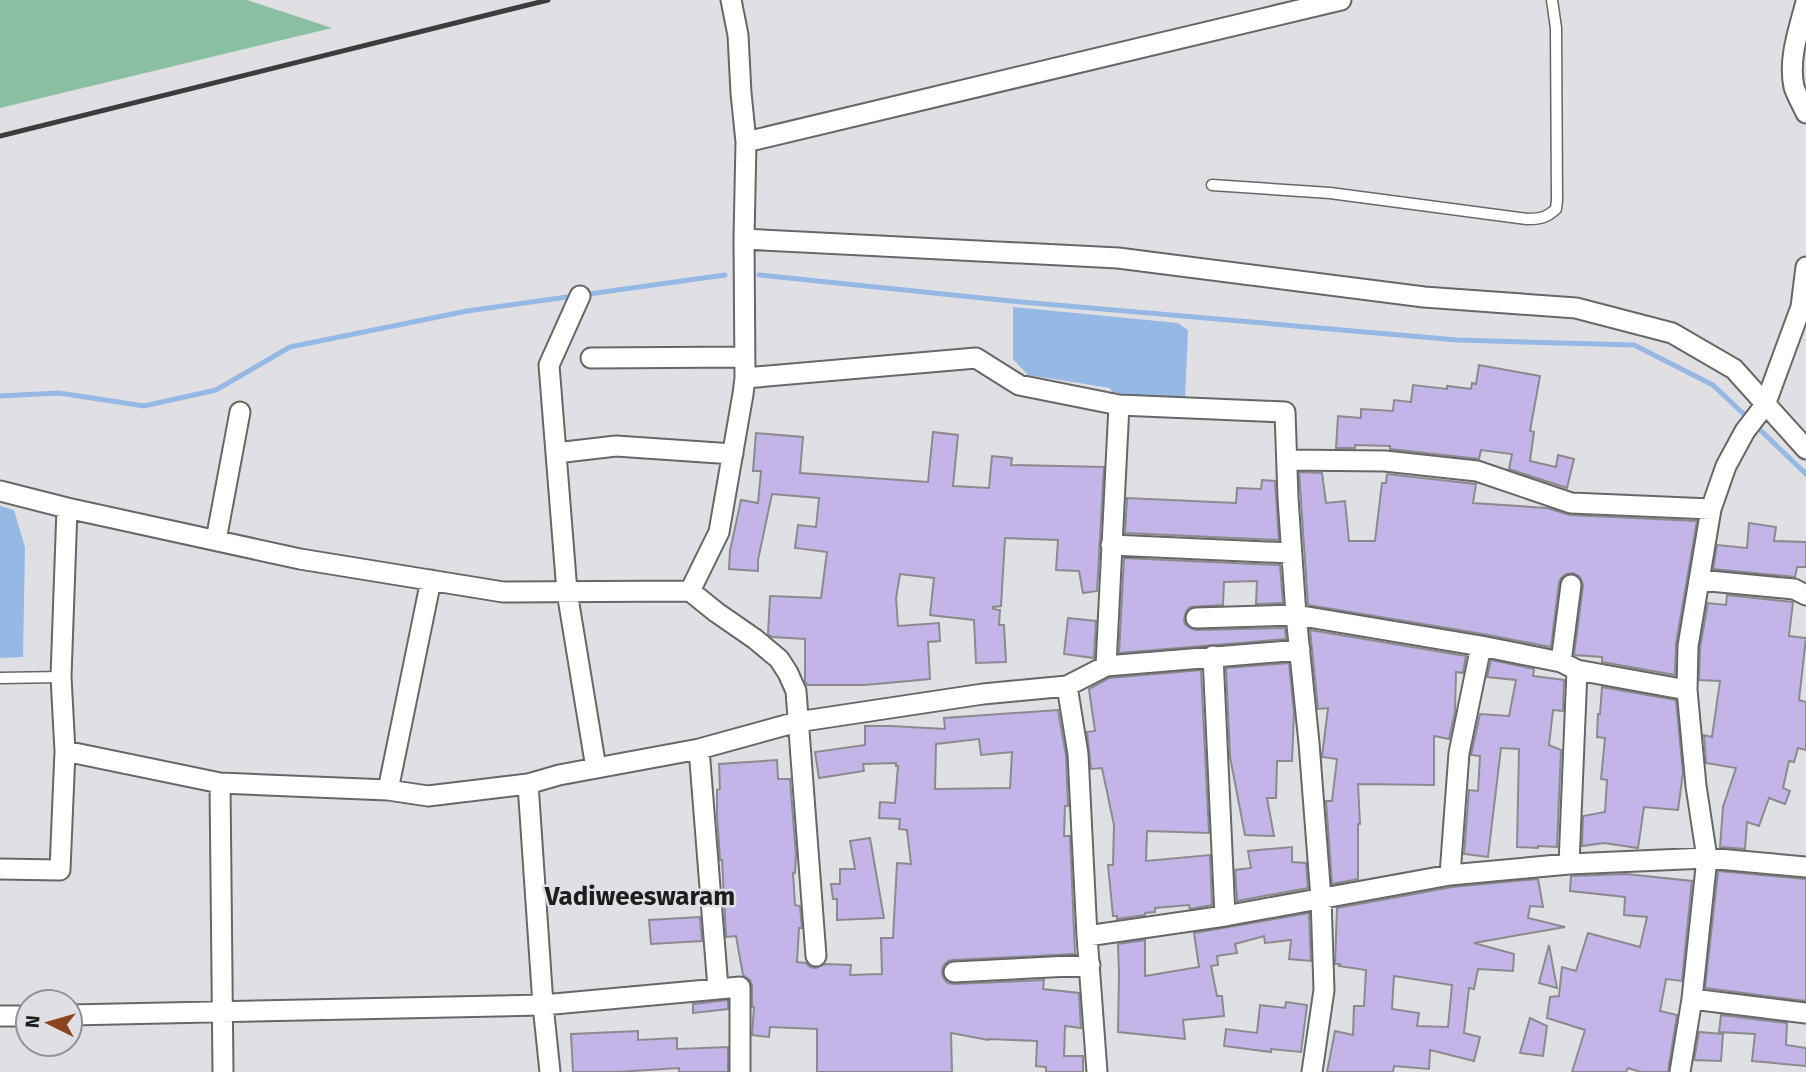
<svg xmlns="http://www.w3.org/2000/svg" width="1806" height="1072" font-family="'Fira Sans',sans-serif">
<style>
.green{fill:#8bbfa2}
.water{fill:#96b8e5}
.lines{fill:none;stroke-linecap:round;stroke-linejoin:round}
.stream{stroke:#96b8e5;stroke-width:5}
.building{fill:#c4b5e9;stroke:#8b8a8d;stroke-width:2;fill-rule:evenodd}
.lane-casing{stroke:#666769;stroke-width:13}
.street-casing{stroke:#666769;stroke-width:23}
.lane{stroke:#fff;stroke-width:10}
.street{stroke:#fff;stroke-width:19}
.rail{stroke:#3c3c3f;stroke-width:5}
.labels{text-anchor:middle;stroke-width:5;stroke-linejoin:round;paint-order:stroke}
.district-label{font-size:26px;font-weight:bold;fill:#1d1d1f;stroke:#e0e0e4}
</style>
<rect width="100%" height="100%" fill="#e0e0e4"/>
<path class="green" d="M0,0H247L332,28L0,108Z"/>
<path class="water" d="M1013,307L1178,323L1188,330L1185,400L1116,398L1110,388L1028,375L1013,359Z
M0,506L14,510L25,547L23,657L0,658Z"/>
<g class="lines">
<path class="stream" d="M759,275L1011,301L1457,340L1634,345L1713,385L1749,419
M0,396L59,393L144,406L216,390L290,347L467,311L725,275
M1756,426L1806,474"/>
</g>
<path class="building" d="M1479,365L1540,376L1530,431L1534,432L1530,461L1556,467L1558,455L1574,459L1567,488L1509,469L1512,454L1481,450L1479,459L1390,449V446L1355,445V448H1336L1338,416L1361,418V409L1393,411L1394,400L1411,402L1413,385L1447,389V386L1471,389L1472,383L1476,384Z
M933,432L958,435L953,486L989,488L992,456L1012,458L1011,465L1104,467L1097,591L1083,593L1079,571L1056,570L1058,540L1005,538L1001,606L993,607V609L1000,610L999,625H1004L1006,662L976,663L974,620L930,615L934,578L900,574L896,598L898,626L939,623L940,641L928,642L930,679L865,685H807L805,681V639L772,637L768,634L770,596L821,598L827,552L795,548L798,525L816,527L819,498L772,494L758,560V571L729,569L730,551L741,500L758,503L761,471H753L756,433L803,437L800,473L928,482Z
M1299,472L1322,473L1326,503L1345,501L1349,541H1375L1382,483H1386L1387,474L1476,484L1473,503L1547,508L1570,515L1697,521L1676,644L1675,675L1602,662V657L1574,655L1583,586L1582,581L1579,576L1573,573L1566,574L1561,578L1559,583L1551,647L1483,634L1308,605Z
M1262,480L1275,481L1279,540L1125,533L1127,498L1236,503L1237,488L1261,489Z
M1749,523L1776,527L1774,541L1806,542V567H1797L1795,577L1713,569L1717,545L1747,548Z
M1124,558L1280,565L1283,603L1256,604L1257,581L1224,582L1223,605L1190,607L1186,612L1184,619L1185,624L1190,628L1196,630L1285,628L1286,639L1119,653Z
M1727,595L1793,602L1789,636L1806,638L1799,700L1806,702V750L1798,748L1794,762L1789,761L1783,788L1790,791L1785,804L1769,798L1759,826L1747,822L1745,849L1720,847L1723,807L1736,768L1706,763L1704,735L1712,737L1720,681L1699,680L1700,647L1708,603L1726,605Z
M1068,618L1096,621L1094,658L1064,654Z
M1310,630L1466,656L1463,673L1456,672L1455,712L1449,739L1434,736V785L1358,784L1360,824H1358V879L1332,884L1326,801H1332L1337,759L1322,757L1328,708L1318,709Z
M1491,660L1534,669L1533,676L1564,680L1563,711L1553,710L1549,745L1561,750L1557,847L1538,846V848L1517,847L1519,749L1501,748L1488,857L1464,854L1469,790L1478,791L1480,756L1471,755L1480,714L1509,716L1516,680L1487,677Z
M1289,663L1294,713L1292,761H1277L1276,798H1267L1274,836L1245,835L1230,757L1226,668Z
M1201,670L1209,833L1147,831L1146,861L1210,855L1212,905L1190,909L1189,905L1155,908V912L1145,913V915L1117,919V916H1113L1108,865H1113L1114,825L1102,768L1091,769L1087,732L1095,731L1089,689L1109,678Z
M1602,687L1676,700L1683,773L1678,810L1644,807L1638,848L1604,843L1582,846L1583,816L1605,812L1607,780L1601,779L1605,738L1597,737L1598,714H1600Z
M1058,710L1066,755L1068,806H1065L1064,836H1070L1075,954L953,960L948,961L943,966L942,973L944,979L948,983L954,984L1044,980L1043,989L1079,993L1081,1028L1065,1026L1064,1056H1083V1072H1046V1067L1036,1066L1037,1041L989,1039L988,1040L951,1033L952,1072H817V1029L770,1027L769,1037L752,1035L754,1007H752V986L750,980L743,975L736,936L726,937L722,860H720L717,815V790L720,789L719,764L777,760L778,779H790L796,855L795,873H793L795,905L800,906L802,928H799L797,962L806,963L810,967L816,968L825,964L851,965L850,975L882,974L881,938H893L897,863L911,864L907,830L899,829L900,819L879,818L880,802L895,803L898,766H896V763L863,764L864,771L819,778L815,752L865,745V726H891L945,729L944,718ZM979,739L981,755L1012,752L1010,788L935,789L936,744Z
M870,838L884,918L837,920V899H833L831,884H840V869H855L850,841Z
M1292,847V862L1306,863L1308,888L1237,901L1235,870L1251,868L1248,851Z
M1718,871L1806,879V1001L1705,988Z
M1626,874L1692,881L1682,981L1666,979L1660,1011L1677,1015L1668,1072H1641L1628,1068L1626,1072H1572L1585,1030L1547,1018L1550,997L1559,996L1562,967L1576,971L1588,933L1640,947L1647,917L1624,915L1625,897L1570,891L1571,876Z
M1538,879L1543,907L1530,906L1528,918L1565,927L1474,943L1514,954L1513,971L1478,969L1474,989L1469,988L1464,1033L1480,1037L1474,1061L1430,1050L1429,1069L1394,1066L1393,1072H1327L1335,1031L1353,1035L1354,1006H1364L1366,970L1339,966L1340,964H1335L1337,908L1452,887ZM1394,976L1452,985L1448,1027L1417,1026L1419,1013L1392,1009Z
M1309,913L1311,961L1289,959L1291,940L1265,943L1264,936L1235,944L1237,953L1217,956L1218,965L1211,966L1217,996H1222L1224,1016L1183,1020L1185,1039L1118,1032L1119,973L1118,944L1145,940V976L1199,967L1194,933Z
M700,917L702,941L651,944L649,920Z
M1549,945L1557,988L1539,983Z
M728,1000V1009L693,1013V1004Z
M1286,1002L1307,1005L1301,1052L1271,1049V1052L1224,1046L1226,1029L1257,1033L1260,1005L1285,1008Z
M1721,1015L1787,1023L1786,1045L1806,1048V1066L1752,1061L1755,1034L1719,1032Z
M1530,1018L1547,1026L1543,1056L1520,1053Z
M638,1031V1040L677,1038V1049L728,1047V1072H679V1068L617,1072H573L571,1034Z
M1699,1032L1723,1034L1721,1061L1694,1060Z"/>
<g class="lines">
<g class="lane-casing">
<path id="lane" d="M1212,185L1330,193L1527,219C1540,219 1546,218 1556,209L1557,200L1556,28L1552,0
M0,678L61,677"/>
</g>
<g class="street-casing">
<path id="street" d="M731,0L738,35L741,93L746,142L744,239L745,378L743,394L719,532L690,591L716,612L755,639L779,659L788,673L796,691L816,956
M1806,2C1799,29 1788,59 1794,87C1797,96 1802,104 1806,113
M746,142L1341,0
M744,239L1118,258L1424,297L1576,308L1672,333L1734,369L1806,449
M580,296L549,365L567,592L596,768
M591,358L744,357
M745,378L976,358L1019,385L1119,405L1106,666
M1119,405L1285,412L1288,498L1296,615L1309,743L1321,898L1324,990L1312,1072
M556,453L616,446L733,454
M1287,460L1385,461L1477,471L1571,503L1711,509
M0,491L67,508L300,559L503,592L690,591
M216,540L240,412
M1111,545L1291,553
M1699,580L1794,589L1806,595
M1196,618L1296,615L1481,646L1561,662L1577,670L1687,690
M1213,656L1225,916
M1561,662L1571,585
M1067,686L1106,666L1300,650
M699,749L718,988
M65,751L220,783L388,790L428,796L528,784L559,775L699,749L797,722L983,694L1067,686L1078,754L1087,936L1097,1072
M220,783L223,1072
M528,784L543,1005L550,1072
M388,790L431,580
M1569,864L1577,670
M0,869L60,870L65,751L61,677L67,508
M1450,875L1459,753L1481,646
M1087,936L1225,916L1450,875L1569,864L1707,858L1806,867
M954,972L1090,965
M1692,999L1806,1013
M70,1015L543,1005L740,987V1072
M0,1016H28
M1680,1072L1692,999L1707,858L1696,786L1687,690L1688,646L1711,509L1726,466L1745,431L1765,405L1801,307L1806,267"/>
</g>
<use href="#lane" class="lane"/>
<use href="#street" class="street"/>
<path class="rail" d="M0,136L548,0"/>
</g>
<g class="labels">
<g class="district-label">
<text x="640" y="905">Vadiweeswaram</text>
</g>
</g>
<g transform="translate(49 1023) rotate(275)"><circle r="33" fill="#e0e0e4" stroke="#929295" stroke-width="2"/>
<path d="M0-5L12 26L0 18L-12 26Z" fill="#8a441e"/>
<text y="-10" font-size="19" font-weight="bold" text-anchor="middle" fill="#1d1d1f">N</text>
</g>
</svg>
